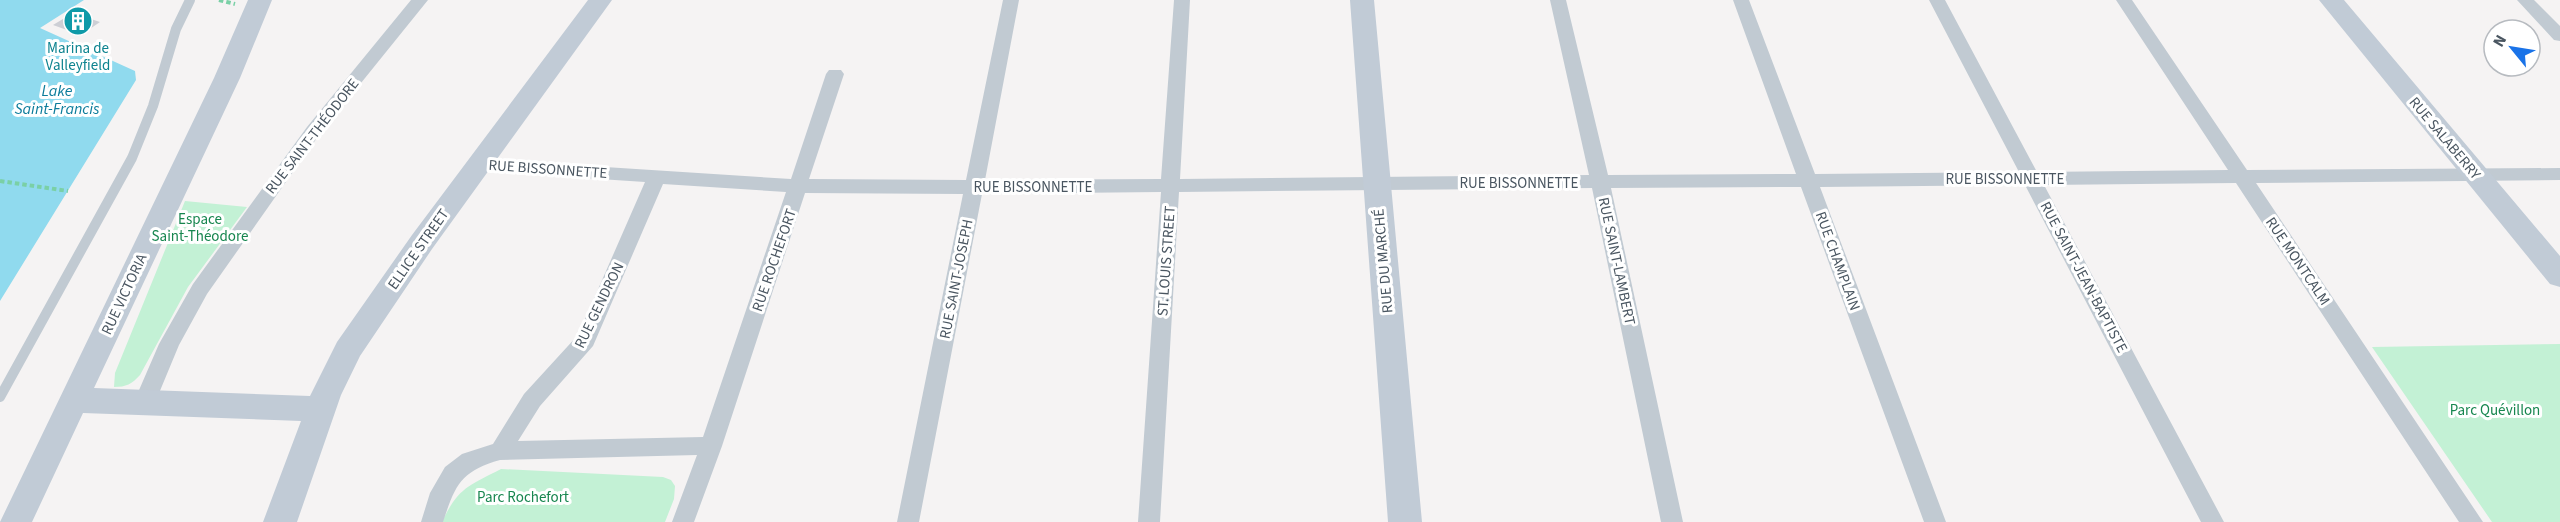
<svg xmlns="http://www.w3.org/2000/svg" width="2560" height="522" font-family="'Source Sans 3',sans-serif">
<style>
.green{fill:#c3f1d5}
.water{fill:#90daee}
.building{fill:#cdcfd5}
.lines{fill:none;stroke-linecap:round;stroke-linejoin:round}
.path{stroke:#7ad0a6;stroke-width:4;stroke-dasharray:4.5 3;stroke-linecap:butt}
.lane{stroke:#c1cad2;stroke-width:10}
.street{fill:#c1cad2;fill-rule:evenodd}
.secondary{fill:#c1cbd6;fill-rule:evenodd}
.labels{text-anchor:middle;stroke-width:6;stroke-linejoin:round;paint-order:stroke}
.culture-label{font-size:15px;fill:#0d838f;stroke:#fff}
.street-label{font-size:15px;fill:#4a5661;stroke:#fff}
.park-label{font-size:15px;fill:#17864f;stroke:#fff}
.water-label{font-size:16px;font-style:italic;fill:#0c7c9b;stroke:#fff}
</style>
<rect width="100%" height="100%" fill="#f5f3f3"/>
<path class="green" d="M185,201L247,207L188,287L140,375C132,384 126,387 114,387L115,373Z
M2560,344V522H2492L2372,347Z
M501,469L663,477L671,480L675,486L674,499L665,522H442C458,488 468,486 501,469Z"/>
<path class="water" d="M0,0H84L40,28L135,71L136,80L0,301Z"/>
<path class="building" d="M73,13L100,22L81,35L53,25Z"/>
<g class="lines">
<path class="path" d="M219,0L235,4
M0,181L68,191"/>
<path class="lane" d="M0,397L132,158L153,106L176,29L190,0"/>
<path class="street" d="M411,0H428L319,135L207,294L179,345L152,410L144,413L136,410L133,404L159,344L193,284L307,127Z
M1003,0H1019L985,180L1161,179L1174,0H1190L1180,179L1589,175L1550,0H1566L1608,175L1796,174L1733,0H1749L1815,174L2019,172L1929,0H1945L2037,172L2228,170L2116,0H2132L2247,170L2560,168V180L2256,183L2483,522H2459L2236,183L2044,185L2224,522H2201L2025,185L1820,187L1946,522H1924L1801,187L1611,188L1683,522H1661L1592,188L1179,192L1160,522H1138L1161,192L982,194L919,522H897L963,194L805,193L722,446L694,522H672L697,455L500,460C461,471 455,485 443,522H421L430,493L445,467L462,454L493,444L524,394L578,335L645,182L479,171L473,170L470,165L473,160L479,159L791,179L826,74L829,70H841L844,74L809,179L966,180ZM663,184L786,192L703,437L518,441L540,406L593,346Z
M2517,0H2534L2560,26V41L2554,40Z"/>
<path class="secondary" d="M248,0H272L240,78L94,388L310,396L337,342L412,235L588,0H612L432,249L360,356L341,395L297,522H263L301,421L83,413L32,522H0L214,78Z
M1350,0H1374L1422,522H1388Z
M2319,0H2344L2560,256V287L2550,284Z"/>
</g>
<defs>
<g id="building-disc" transform="scale(1.5)"><circle r="9.5" fill="#0f9aa8" stroke="#fff"/><path d="M-4-6H4V6H1V3H-1V6H-4ZM-2.5-4.3h1.7v1.8h-1.7ZM.8-4.3h1.7v1.8H.8ZM-2.5-1h1.7V.8h-1.7ZM.8-1h1.7V.8H.8Z" fill="#fff"/></g>
</defs>
<g fill-rule="evenodd">
<use href="#building-disc" x="78" y="21"/>
</g>
<g class="labels">
<g class="culture-label">
<text x="78" y="53">Marina de<tspan x="78" dy="17">Valleyfield</tspan></text>
</g>
<g class="street-label">
<text transform="translate(312 136) rotate(-52)" y="5">RUE SAINT-THÉODORE</text>
<text transform="translate(2445 138) rotate(50)" y="5">RUE SALABERRY</text>
<text transform="translate(548 169) rotate(4)" y="5">RUE BISSONNETTE</text>
<text x="2005" y="184">RUE BISSONNETTE</text>
<text x="1519" y="188">RUE BISSONNETTE</text>
<text x="1033" y="192">RUE BISSONNETTE</text>
<text transform="translate(418 249) rotate(-55)" y="5">ELLICE STREET</text>
<text transform="translate(774 260) rotate(-71)" y="5">RUE ROCHEFORT</text>
<text transform="translate(1166 261) rotate(-86)" y="5">ST. LOUIS STREET</text>
<text transform="translate(1383 261) rotate(-95)" y="5">RUE DU MARCHÉ</text>
<text transform="translate(1617 261) rotate(78)" y="5">RUE SAINT-LAMBERT</text>
<text transform="translate(1838 261) rotate(70)" y="5">RUE CHAMPLAIN</text>
<text transform="translate(2298 261) rotate(56)" y="5">RUE MONTCALM</text>
<text transform="translate(2084 277) rotate(62)" y="5">RUE SAINT-JEAN-BAPTISTE</text>
<text transform="translate(956 279) rotate(-79)" y="5">RUE SAINT-JOSEPH</text>
<text transform="translate(124 294) rotate(-65)" y="5">RUE VICTORIA</text>
<text transform="translate(599 305) rotate(-64)" y="5">RUE GENDRON</text>
</g>
<g class="park-label">
<text x="200" y="224">Espace<tspan x="200" dy="17">Saint-Théodore</tspan></text>
<text x="2495" y="415">Parc Quévillon</text>
<text x="523" y="502">Parc Rochefort</text>
</g>
<g class="water-label">
<text x="57" y="96">Lake<tspan x="57" dy="18">Saint-Francis</tspan></text>
</g>
</g>
<g transform="translate(2512 48) rotate(300)"><circle r="28" fill="#ffffff" stroke="#b7bbc0" stroke-width="1.5"/>
<path d="M0-4.5L10 22L0 15L-10 22Z" fill="#1a73e8"/>
<text y="-9" font-size="16" font-weight="bold" text-anchor="middle" fill="#4a5661">N</text>
</g>
</svg>
